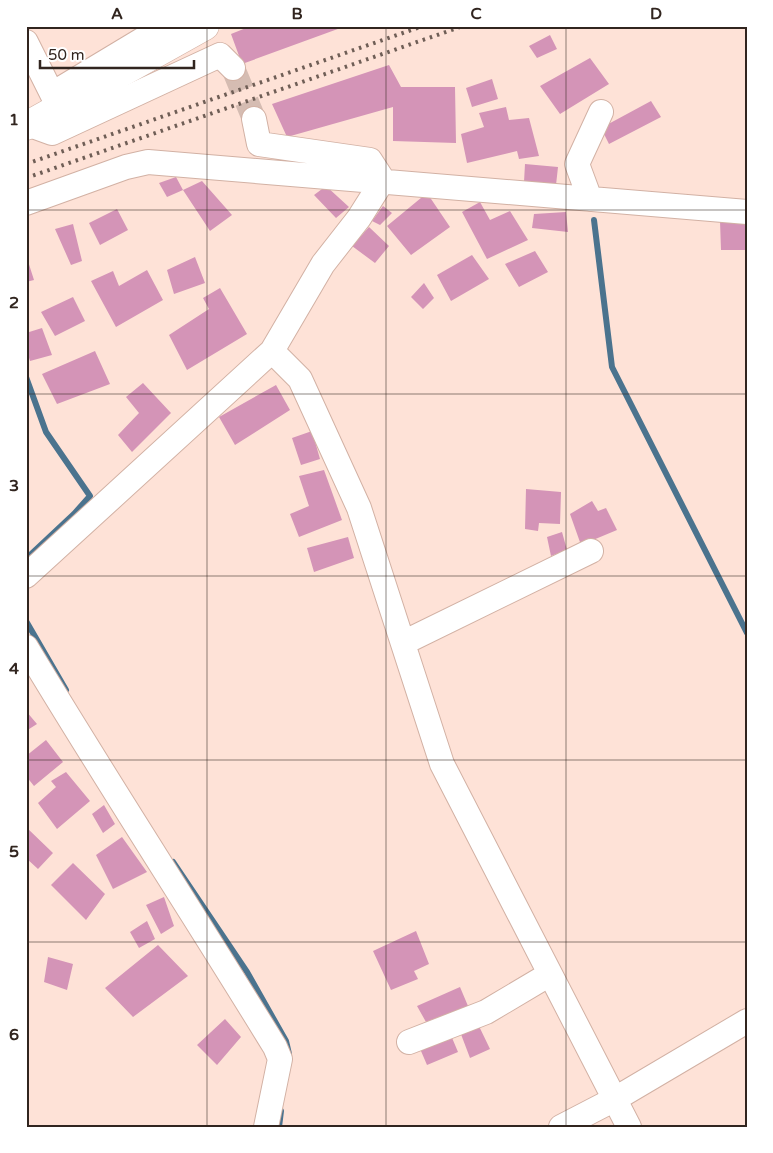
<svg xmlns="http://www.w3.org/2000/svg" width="773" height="1153" font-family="'Varela Round',sans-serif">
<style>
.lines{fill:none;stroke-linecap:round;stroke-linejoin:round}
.stream{stroke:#4b738e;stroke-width:6}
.building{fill:#d494b7}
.minor-tunnel{stroke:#d5bcb2;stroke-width:24;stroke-dasharray:24 12;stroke-linecap:butt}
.minor-casing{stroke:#d2b1a4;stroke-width:26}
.major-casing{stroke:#d2b1a4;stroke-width:29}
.minor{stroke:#fff;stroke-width:24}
.major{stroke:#fff;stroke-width:28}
.rail{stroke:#6f5e56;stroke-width:4;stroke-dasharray:2.5 5;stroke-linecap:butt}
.grid{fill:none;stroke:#31251f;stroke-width:1;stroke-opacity:0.55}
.neatline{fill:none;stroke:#31251f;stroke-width:2}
.grid-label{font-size:16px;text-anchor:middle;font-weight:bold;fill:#31251f}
</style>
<rect width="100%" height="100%" fill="#fee2d7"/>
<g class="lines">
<path class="stream" d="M594,220L612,367L747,633
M26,377L46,432L90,496L74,514L26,559
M26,621L66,690
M173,862L247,972L286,1041L289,1054
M279,1127L281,1111"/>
</g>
<path class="building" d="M251,26H346L242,64L231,34Z
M550,35L557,49L537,58L529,46Z
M590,58L609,84L560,114L540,86Z
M389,65L401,87H455L456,143L393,141V107L287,137L272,104Z
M492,79L498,99L472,107L466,88Z
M651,101L661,117L609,144L601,128Z
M506,107L509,120L529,118L539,156L519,159L517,151L467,163L461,134L484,127L479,113Z
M525,164L558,167L556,185L524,182Z
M176,177L183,190L167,197L159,183Z
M202,181L232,215L210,231L183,190Z
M326,186L349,207L336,218L314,195Z
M427,193L450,227L411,255L387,226Z
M480,202L490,220L510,211L528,240L487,259L462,212Z
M383,206L392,213L380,225L372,221Z
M117,209L128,230L100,245L89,223Z
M566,212L568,232L532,228L534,214Z
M720,221L746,222V250H721Z
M73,224L82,261L71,265L55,229Z
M369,227L389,246L375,263L352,246Z
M535,251L548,272L519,287L505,264Z
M26,255L34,280L26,282Z
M472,255L489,279L451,301L437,275Z
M195,257L205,283L174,294L167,270Z
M147,270L163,300L116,327L91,281L113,271L119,286Z
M424,283L434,298L423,309L411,297Z
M220,288L247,334L187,370L169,335L209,309L203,298Z
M73,297L85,321L55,336L41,312Z
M42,328L52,355L30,361L26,348V333Z
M95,351L110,384L57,404L42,374Z
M143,383L171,413L132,452L118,435L139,413L126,397Z
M276,385L290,410L235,445L219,417Z
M312,431L320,459L301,465L292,438Z
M324,470L342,520L299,537L290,514L309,506L299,476Z
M526,489L561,492L560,524L539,523L538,531L525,529Z
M592,501L598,511L606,508L617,530L581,545L570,514Z
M562,532L567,550L551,556L547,537Z
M348,537L354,558L314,572L307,548Z
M26,711L37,724L26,731Z
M46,740L63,762L34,786L26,776V756Z
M66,772L90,801L57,829L38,803L56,787L51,781Z
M104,805L115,824L103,833L92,814Z
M26,827L53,853L38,869L26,858Z
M122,837L147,872L113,889L96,855Z
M73,863L105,894L86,920L51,885Z
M164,897L174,926L161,934L146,905Z
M147,921L155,939L139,948L130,932Z
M416,931L429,964L414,971L418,979L391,990L373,951Z
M158,945L188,976L133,1017L105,988Z
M48,957L73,964L67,990L44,982Z
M460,987L468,1006L426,1022L417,1006Z
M225,1019L241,1037L217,1065L197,1045Z
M477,1022L490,1049L470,1058L459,1029Z
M450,1033L458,1052L427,1065L418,1044Z"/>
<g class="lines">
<path class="minor-tunnel" d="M233,68L254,119"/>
<g class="minor-casing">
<path id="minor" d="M26,42L59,108
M52,94L165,26
M30,125L52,133L220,55L233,68
M590,199L577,164L601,112
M26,203L126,167L148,162L747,212
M272,351L300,379L359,508L442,764L629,1127
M26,576L272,351L323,264L359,218L383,180L370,160L259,144L254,119
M403,643L591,551
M26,647C107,782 193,913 275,1047L280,1059L266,1127
M409,1042L486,1012L550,974
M561,1127L615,1099L747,1021"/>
</g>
<g class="major-casing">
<path id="major" d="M26,126L205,26"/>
</g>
<use href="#minor" class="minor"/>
<use href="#major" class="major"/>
<path class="rail" d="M26,164L423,26
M26,178L463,26"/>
</g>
<path class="grid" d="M207,26V1127M386,26V1127M566,26V1127M26,210H747M26,394H747M26,576H747M26,760H747M26,942H747"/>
<rect width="773" height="1153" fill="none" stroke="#ffffff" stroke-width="55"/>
<path d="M40 60v8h154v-8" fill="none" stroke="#31251f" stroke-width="2.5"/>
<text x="48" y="60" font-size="15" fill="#31251f" stroke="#ffffff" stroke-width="4" paint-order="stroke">50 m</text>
<rect x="28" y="28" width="718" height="1098" class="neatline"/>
<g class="grid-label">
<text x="117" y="19">A</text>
<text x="297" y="19">B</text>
<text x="476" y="19">C</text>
<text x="656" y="19">D</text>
<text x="14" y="125">1</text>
<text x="14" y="308">2</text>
<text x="14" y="491">3</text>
<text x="14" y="674">4</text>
<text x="14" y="857">5</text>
<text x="14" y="1040">6</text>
</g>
</svg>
